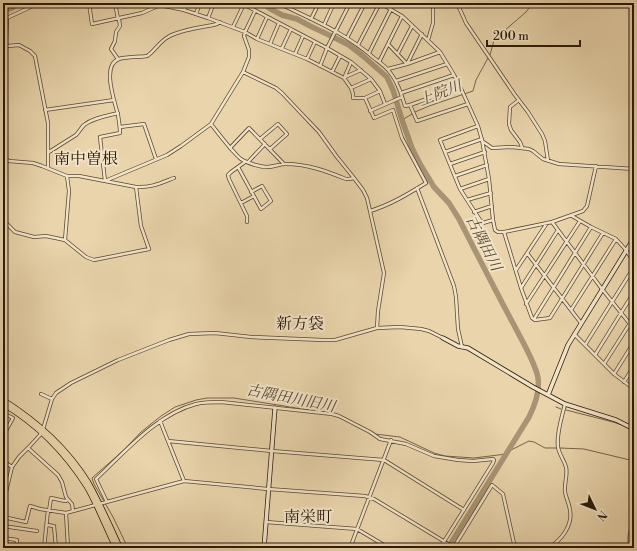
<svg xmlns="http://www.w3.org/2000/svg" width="637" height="551" font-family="'Libre Bodoni','Noto Serif JP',serif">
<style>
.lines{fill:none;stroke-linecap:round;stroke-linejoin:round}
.stream{stroke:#766349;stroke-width:1}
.river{stroke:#a89474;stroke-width:5.5}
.street-casing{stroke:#5a4831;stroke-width:4}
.secondary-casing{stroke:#2a1908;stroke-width:5}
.highway-casing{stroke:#2a1908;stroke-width:6}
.street{stroke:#f1e3c8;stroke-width:2.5}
.secondary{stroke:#f1e3c8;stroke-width:3.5}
.highway{stroke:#e9d4ab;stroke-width:4.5}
.rail-casing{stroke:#2a1908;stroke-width:2.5}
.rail{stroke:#f1e3c8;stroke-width:1;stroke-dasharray:3;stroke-linecap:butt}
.labels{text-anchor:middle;stroke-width:4;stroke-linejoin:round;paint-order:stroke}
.water-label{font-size:15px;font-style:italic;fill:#5c4a33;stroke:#f1e3c8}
.quarter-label{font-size:16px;fill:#2a1908;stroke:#f1e3c8}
</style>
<rect width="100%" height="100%" fill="#e9d4ab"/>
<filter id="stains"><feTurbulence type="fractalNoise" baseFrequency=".005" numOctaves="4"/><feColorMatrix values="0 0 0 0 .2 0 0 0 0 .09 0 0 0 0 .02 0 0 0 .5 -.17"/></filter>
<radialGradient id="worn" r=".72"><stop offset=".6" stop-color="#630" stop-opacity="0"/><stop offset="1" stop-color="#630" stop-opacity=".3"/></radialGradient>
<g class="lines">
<path class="stream" d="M490,55L494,40L496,38L526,12L533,3
M415,112L429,106L473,91L476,80L488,58
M402,120L412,114
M556,407L561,409
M566,410L613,422L625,426
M628,428L634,431
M375,434L400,437L434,453L445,456L474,458L506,454L511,450L529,441L534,442L545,448H557
M560,448L584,449L634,461
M128,548L113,517L94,484L92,478L124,450L141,432L161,416L175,407L196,400L207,398H234L315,411
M628,548C628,538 627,529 634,521"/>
<path class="river" d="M263,3L269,8L282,15L297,19L310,26L327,34L349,45L363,56L387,77L393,90L402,120L412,148L420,164L434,187L449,203L459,219C477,254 495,290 514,325C521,339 536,364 538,378C540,392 535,405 529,417L448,548
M3,11L12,8L19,3"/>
<g class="street-casing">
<path id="street" d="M39,3L7,18L6,43L8,46L19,45L30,51L35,56L48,123V168
M89,3L92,24L142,13L160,5L184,10L208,18L245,32L257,39L307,59L344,78L351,88L353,94V98H365L374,118L393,110L402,138L426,183C408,194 390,205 370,211
M115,3L118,19
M152,3L153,7
M241,3L327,48L351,62L371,79L380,91
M278,3C311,19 346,33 374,58C379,62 384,65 388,70C397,80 401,93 405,106L410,105L417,121L468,104
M380,3L402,16L440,52L454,75L463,93L478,126L482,140L489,179L493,220L495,230L498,232H504L552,222L583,211L587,206L596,166
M429,3L433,7
M457,3L466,23L515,95L528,112L542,134L545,141L548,161
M172,7L174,3
M184,10L187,3
M196,14L200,3
M208,18L214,3
M311,19L319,3
M324,25L334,3
M233,27L244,4
M347,38L365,3
M257,39L267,17
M428,40L433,23V7L436,3
M270,44L279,23
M388,44L407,64L422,34
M358,45L380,3
M282,48L291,29
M369,53L391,9
M398,53L412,26
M295,54L303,36
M118,59L111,49L115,41L116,32L120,26L119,19
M307,59L315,42
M379,62L402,16
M320,66L327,48L350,3
M388,69L407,64L440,52
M243,72L276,88L282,93L299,111L319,132L337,157L354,178L363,190L367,198L370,211L384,273L378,311L377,328
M332,72L340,56
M345,76L351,62
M345,77L361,70
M396,81L447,64
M351,88L371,79
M401,93L454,75
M365,98L380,91L385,104
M519,100L510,107L509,124L511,130L520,142L522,147
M410,105L460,87
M45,110L114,100
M370,111L402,97
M211,124C218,133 225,142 232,150C235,153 238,157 241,159C247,163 260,167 267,167C274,167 279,164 286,164C307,164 326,171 346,179H349L354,178
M478,126L440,140L460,189L480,220L483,223L493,220
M120,127L144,124L156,159
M260,139L278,124L287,134L270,149
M482,141L492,148L512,147L529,149L533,151L543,159L559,164L634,169
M230,148L249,128L284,164
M49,152L76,135C79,132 81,128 84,125C93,118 106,116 118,113
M445,152L482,139
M3,157L9,161L33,163L42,166L67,176H79L136,187C151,188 161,183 174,178
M245,162L231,172L228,175L229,179L247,216V222
M248,162L265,144
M450,164L485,152
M238,167L261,209L271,201L262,186L251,192
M455,176L487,165
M105,181L100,137L120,133C120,127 119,121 118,115C115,102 101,65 119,59C125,57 140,57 147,56C155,51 159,42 168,37C181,29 202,28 217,24L220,22
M105,181L167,155L181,146L211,124L243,72L249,57V50L244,36L245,32L255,11
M417,188L454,286L456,297L458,329L462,347
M460,189L489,179
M467,200L491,193
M241,203L254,196
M474,212L492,206
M572,216L591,227L616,239L626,250L634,262
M3,220L15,232L34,237L46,236L65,240L86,257L94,260L149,249L141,226L136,187
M552,222L602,289L634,329
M504,232L521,288L532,318L535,320L550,318L603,233
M65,240L69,191L67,176
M527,253L581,323
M516,270L547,223
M521,288L558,230
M526,304L580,221
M571,310L616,239
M534,319L591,227
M574,334L614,374L634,389
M585,345L634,267
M595,355L634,292
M604,364L634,317
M614,374L634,342
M624,382L634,366
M41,394L52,399
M3,413L13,418L3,436
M160,421L184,481
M168,441L272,451L384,460L464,510
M28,448L58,475L62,482L66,497L72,504L73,511
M3,461L12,467
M107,502L96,479C125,452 157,414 196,404C204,402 212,402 221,402L332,414L339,416L370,432L380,439L406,444L434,456L458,460L473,461L493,459L494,460L493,463L440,548
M3,504L12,467L19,457L28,448L40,435L44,426L52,399L56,393L71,383L118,360L169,340L189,334L215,333L251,337L323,340H335L377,328L400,327L421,329L429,331L443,338
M49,511L51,498L65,501L68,500
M66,513L68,548
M3,517L26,522L30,506L40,509L66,513L184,481L268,489L365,496L374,499L455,548
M266,522L357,529L389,548
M47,525L54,526L56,548
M3,526L37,531
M3,538L17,540V548
M3,546L4,548
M454,547L492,485L503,494L515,548
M44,548L48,510
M350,548L391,440
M549,548C561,540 573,526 570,510C569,503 566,498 565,492C564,483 568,475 566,467C564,460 559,454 558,447C556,434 562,417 565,404"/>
</g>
<g class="secondary-casing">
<path id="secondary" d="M443,338L458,346L468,348L533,387L565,404L616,420L634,429
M548,395L568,345L634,238
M264,548L275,408"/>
</g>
<g class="highway-casing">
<path id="highway" d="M3,400C38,422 66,447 88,482C100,503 110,526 120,548
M3,404C37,424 66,454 87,487C98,506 106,528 116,548"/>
</g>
<use href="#street" class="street"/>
<use href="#secondary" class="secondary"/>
<use href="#highway" class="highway"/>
<g class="rail-casing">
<path id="rail" d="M3,44L5,3"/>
</g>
<use href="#rail" class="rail"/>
</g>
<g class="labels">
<g class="water-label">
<text transform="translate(440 93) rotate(-21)" y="5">上院川</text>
<text transform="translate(484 243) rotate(63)" y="5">古隅田川</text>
<text transform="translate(291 398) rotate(11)" y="5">古隅田川旧川</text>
</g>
<g class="quarter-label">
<text x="86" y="164">南中曽根</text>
<text x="300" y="329">新方袋</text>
<text x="308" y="522">南栄町</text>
</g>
</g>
<rect width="637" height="551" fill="none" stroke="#e9d4ab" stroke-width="16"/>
<rect x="4" y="4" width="629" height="543" fill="none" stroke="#2a1908" stroke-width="2"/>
<rect x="8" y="8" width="621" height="535" fill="none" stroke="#2a1908"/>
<g transform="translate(595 509) rotate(133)" stroke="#f1e3c8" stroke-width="3" paint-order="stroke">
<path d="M0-3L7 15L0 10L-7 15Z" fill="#2a1908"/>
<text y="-6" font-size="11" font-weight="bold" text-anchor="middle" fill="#2a1908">N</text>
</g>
<path d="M487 40v6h93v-6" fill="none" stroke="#2a1908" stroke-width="2"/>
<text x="493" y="40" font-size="12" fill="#2a1908" stroke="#f1e3c8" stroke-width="3" paint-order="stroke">200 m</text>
<rect width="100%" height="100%" filter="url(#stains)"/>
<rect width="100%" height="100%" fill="url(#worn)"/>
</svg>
